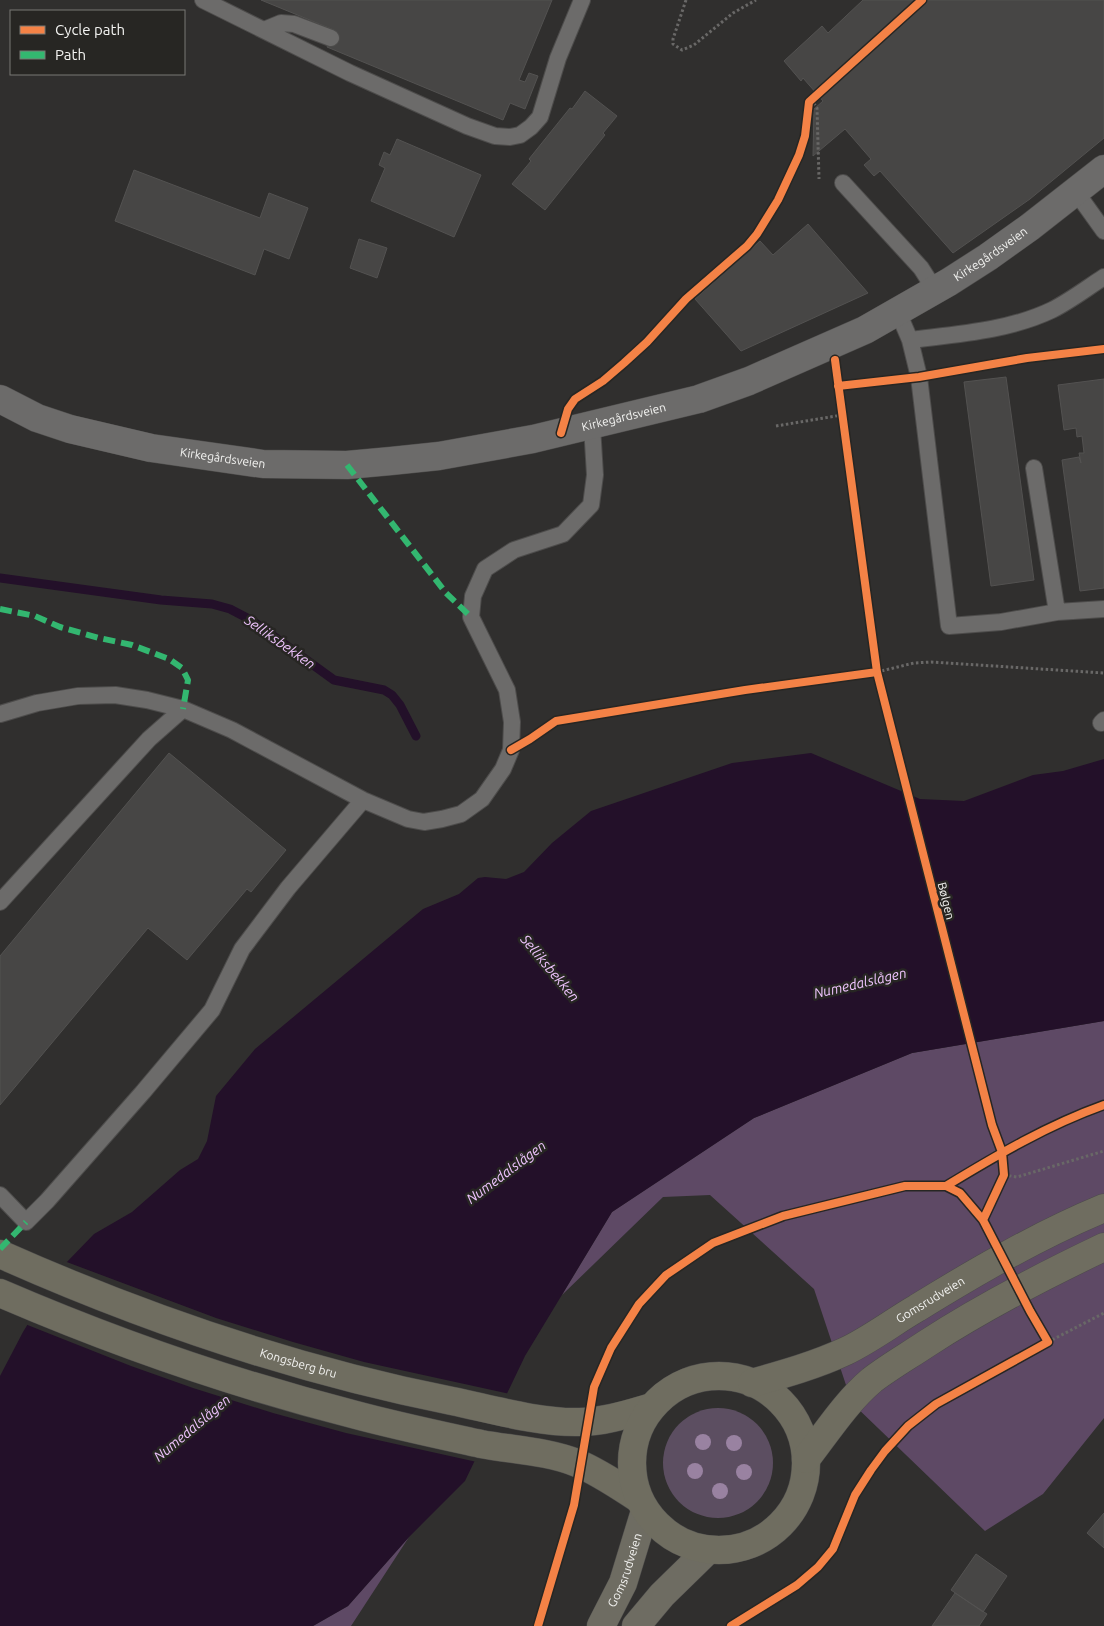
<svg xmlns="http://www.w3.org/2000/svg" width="1104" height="1626" font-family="Ubuntu,sans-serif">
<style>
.green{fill:#5c4e61}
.forest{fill:#5e4965}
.water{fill:#231029}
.pier{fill:#302f2e}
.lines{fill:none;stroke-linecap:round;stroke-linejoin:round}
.stream{stroke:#231029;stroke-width:9}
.building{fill:#474645;stroke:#535251}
.service-casing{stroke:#4d4c4b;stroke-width:18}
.minor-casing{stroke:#4d4c4b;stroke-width:29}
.primary-casing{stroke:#4d4c4b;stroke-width:29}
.trunk-casing{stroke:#4d4c4b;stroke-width:29}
.path{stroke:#696867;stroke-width:3;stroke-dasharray:2.5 2.5;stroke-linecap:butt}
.service{stroke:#6c6b6a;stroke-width:16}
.minor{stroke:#6c6b6a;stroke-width:28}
.primary{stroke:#6e6c62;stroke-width:28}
.trunk{stroke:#6f6d60;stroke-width:28}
.quiet{stroke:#33b770;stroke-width:6;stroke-dasharray:12 6;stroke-linecap:butt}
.cycleway-casing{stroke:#272623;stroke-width:11}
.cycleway{stroke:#f48246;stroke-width:8}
.tree{fill:#9982a1}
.labels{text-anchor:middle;stroke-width:5;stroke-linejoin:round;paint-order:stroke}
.street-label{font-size:12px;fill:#f3f3f1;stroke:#272623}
.water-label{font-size:14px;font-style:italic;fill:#efc4fe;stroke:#272623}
</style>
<rect width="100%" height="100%" fill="#302f2e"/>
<path class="green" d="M663 1463a55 55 0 1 1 110 0a55 55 0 1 1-110 0Z"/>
<path class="forest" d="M1104,1021V1418L1043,1494L985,1531L852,1403L814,1289L710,1195L663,1197L562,1295L612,1212L754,1118L912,1053Z
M409,1537L351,1626H313L348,1606Z"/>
<path class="water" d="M811,753L920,799L964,801L1033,775L1063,771L1104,759V1021L912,1053L754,1118L612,1212L525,1356L465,1481L409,1537L348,1606L313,1626H0V1376L23,1332L63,1266L94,1234L132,1212L180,1170L198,1159L207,1141L216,1096L255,1049L423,909L459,894L478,878L485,877L506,879L524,872L552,843L591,811L732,763Z"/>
<path class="pier" d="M64,1261L216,1318L293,1342L364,1362L510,1394L477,1462L346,1433L273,1413L193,1388L131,1366L25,1324Z"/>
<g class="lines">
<path class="stream" d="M0,578L161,600L212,604L230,609L251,620L334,680L384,690L392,695L400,705L416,736"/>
</g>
<path class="building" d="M261,0H552L519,80L525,82L529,73L538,76L525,109L510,103L503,120L327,47L334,30Z
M863,0H1104V138L1030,199L953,253L880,171L874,176L864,165L871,159L845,129L813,156L814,109L823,101L803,78L801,81L784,61L822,26L828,33Z
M585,91L617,116L603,133L605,135L545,210L512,184L531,161L529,159L570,108L572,109Z
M397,139L481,175L454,237L371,201L385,168L379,165L384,152L390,155Z
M134,170L260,218L269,193L308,208L289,259L264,249L255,275L115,221Z
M808,224L868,293L741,351L695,299L760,241L773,255Z
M359,239L387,248L377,278L350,268Z
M1006,377L1034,580L991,586L964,382Z
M1104,379V588L1080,591L1062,460L1079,457L1081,463L1079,453H1084L1082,436L1077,437L1076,428L1064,430L1058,385Z
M169,753L286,850L251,892L247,889L187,960L148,928L0,1105V956Z
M1104,1513V1548L1087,1533Z
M976,1554L1007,1576L983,1612L951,1590Z
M955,1593L987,1614L979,1626H932Z"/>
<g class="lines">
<g class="service-casing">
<path id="service" d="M203,0L350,73L467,126L495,136L510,137L520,135L531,127L540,117L558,58L582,0
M264,30L281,23L294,24L331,38
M843,183L921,268L935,290
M1076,192L1104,231
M898,312L910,340L919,377L949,626L1001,622L1057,612L1104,609
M910,340C958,334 1008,331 1052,310C1070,301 1087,288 1104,277
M1034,468L1057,612
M0,714L37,703L78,696L115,695L147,700L183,709L232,730L363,800L408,819L424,822L442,819L461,814L482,799L503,769L511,750L512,722L507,690L471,617L473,596L485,569L514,550L563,534L591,505L595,475L592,426
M1101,723L1104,720
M0,902L149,739L183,709
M0,1195L26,1222L47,1201L143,1092L212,1010L242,949L288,888L363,800"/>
</g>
<g class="minor-casing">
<g id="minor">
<path id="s1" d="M0,399L37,418L70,429L151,448L263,464L347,465L391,461L439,456L533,439L699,399L749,381L865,330L949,282L988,257L1030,227L1104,169"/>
</g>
</g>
<g class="primary-casing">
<g id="primary">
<path id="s2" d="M601,1626L623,1583L645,1511"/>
<path d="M636,1626L662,1595L708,1550"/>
</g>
</g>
<g class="trunk-casing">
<g id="trunk">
<path id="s3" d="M0,1254C146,1319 296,1370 452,1401C491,1409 539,1423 579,1422C604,1422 628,1414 652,1407"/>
<path d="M0,1293C116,1343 234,1384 356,1415C397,1426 440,1435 481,1444C513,1450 547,1451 577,1463C599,1472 619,1486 639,1499"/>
<circle cx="719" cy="1463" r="87"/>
<path id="s4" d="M752,1383C784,1374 816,1365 846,1351C871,1339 893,1322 917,1308C977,1271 1039,1235 1104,1208"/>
<path d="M806,1459C827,1432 846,1402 872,1380C889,1367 908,1356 926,1344C983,1307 1043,1276 1104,1247"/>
</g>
</g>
<path class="path" d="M686,0L673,39V44L682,50L694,45L733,13L756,0
M811,99L817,108L819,179
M776,426L842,415
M877,672L914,663L931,662L1104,673
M1004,1175L1017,1177L1104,1151
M1048,1342L1104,1313"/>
<use href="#service" class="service"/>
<use href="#minor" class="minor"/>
<use href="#primary" class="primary"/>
<use href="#trunk" class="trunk"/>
<path class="quiet" d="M347,465L446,593L471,617
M0,609L35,616L60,627L99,638L132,645L169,659L182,668L188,680L183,709
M0,1249L26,1222"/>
<g class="cycleway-casing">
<path id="cycleway" d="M835,360L877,672L992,1125L1002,1152L1004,1175L983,1220
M838,386L919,377L1027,358L1104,349
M561,433L568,409L575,399L603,381L624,363L647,342L686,299L747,246L757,234L778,200L799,155L805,136L809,102L922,0
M511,750L530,739L556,721L745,690L877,672
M946,1186C997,1155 1048,1125 1104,1105
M538,1626L574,1505L594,1387L611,1348L639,1304L666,1275L713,1243L783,1216L905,1186H946L960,1193L983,1220L1030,1311L1048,1342L936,1404L908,1426L885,1451L871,1470L855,1495L833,1549L818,1567L797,1585L731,1626"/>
</g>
<use href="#cycleway" class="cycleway"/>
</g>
<g class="tree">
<circle cx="703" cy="1442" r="8"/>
<circle cx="734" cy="1443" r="8"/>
<circle cx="695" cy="1471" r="8"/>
<circle cx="744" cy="1472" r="8"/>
<circle cx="720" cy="1491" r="8"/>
</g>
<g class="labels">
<g class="street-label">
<text dy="4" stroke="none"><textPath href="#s1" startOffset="1042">Kirkegårdsveien</textPath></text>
<text dy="4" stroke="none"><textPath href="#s1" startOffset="638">Kirkegårdsveien</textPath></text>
<text dy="4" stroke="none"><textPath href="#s1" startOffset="232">Kirkegårdsveien</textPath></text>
<text transform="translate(946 901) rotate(76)" y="4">Bølgen</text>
<text dy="4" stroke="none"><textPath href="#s4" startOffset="198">Gomsrudveien</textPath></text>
<text dy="4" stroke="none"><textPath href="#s3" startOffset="318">Kongsberg bru</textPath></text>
<text dy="4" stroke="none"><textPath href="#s2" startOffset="61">Gomsrudveien</textPath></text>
</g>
<g class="water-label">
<text transform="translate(280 642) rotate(35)" y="5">Selliksbekken</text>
<text transform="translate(550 968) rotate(50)" y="5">Selliksbekken</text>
<text transform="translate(860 983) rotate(-13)" y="5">Numedalslågen</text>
<text transform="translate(506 1172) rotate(-37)" y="5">Numedalslågen</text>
<text transform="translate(192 1428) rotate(-40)" y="5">Numedalslågen</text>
</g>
</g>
<rect x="10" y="10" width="175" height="65" fill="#272623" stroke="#797875"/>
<rect x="20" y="26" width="25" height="8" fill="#f48246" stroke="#797875"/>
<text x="55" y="35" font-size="15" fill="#f3f3f1">Cycle path</text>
<rect x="20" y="51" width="25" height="8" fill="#33b770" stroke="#797875"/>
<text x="55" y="60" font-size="15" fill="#f3f3f1">Path</text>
</svg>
